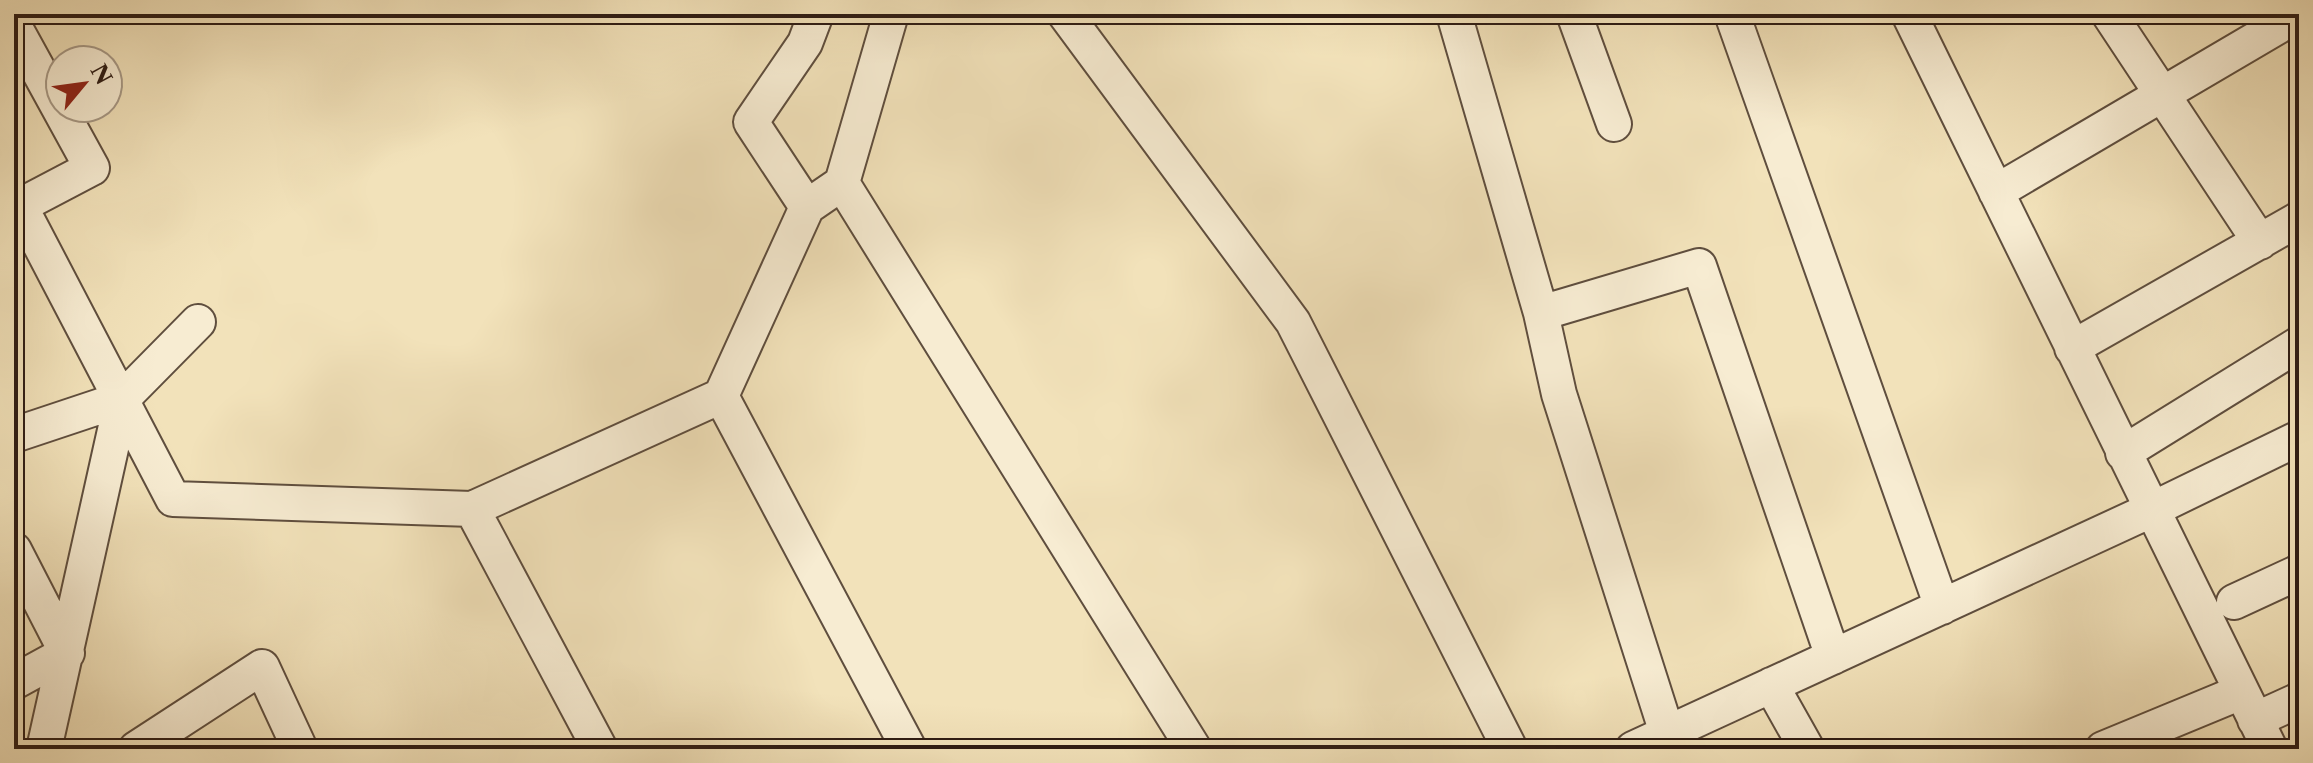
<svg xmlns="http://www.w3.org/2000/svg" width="2313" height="763" font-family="'Libre Caslon Text',serif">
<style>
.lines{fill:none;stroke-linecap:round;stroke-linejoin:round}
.minor-casing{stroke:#5f4e3e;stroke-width:38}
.minor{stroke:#f7ecd2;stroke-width:34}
</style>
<rect width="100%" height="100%" fill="#f2e2ba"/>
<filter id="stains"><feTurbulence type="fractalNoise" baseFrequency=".0025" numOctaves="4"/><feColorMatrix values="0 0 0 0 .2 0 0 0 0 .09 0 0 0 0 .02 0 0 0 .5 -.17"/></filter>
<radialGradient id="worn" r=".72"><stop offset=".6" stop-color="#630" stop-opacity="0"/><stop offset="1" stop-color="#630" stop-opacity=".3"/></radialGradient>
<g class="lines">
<g class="minor-casing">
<path id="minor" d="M816,14L805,43L751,122L807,207L842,183L891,14
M1065,14L1293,322L1510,749
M1454,14L1541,313L1559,394L1667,733
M1574,14L1614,124
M1732,14L1942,607
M1909,14L2270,749
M2109,14L2260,242
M14,26L92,168L14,209
M842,183L1194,749
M1996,192L2299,14
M20,206L173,499L472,509
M1541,313L1699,266L1833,657
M2072,348L2299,219
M721,396L909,749
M14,435L122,399L198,322
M2123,453L2299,344
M14,550L67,653L14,682
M2234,602L2299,572
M1771,685L1807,749
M2255,720L2299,700
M44,749L122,399
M136,749L262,667L300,749
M600,749L472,509L721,396L807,207
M1633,749L2151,510L2299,438
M2103,749L2241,692"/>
</g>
<use href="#minor" class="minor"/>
</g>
<rect width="2313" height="763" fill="none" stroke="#f2e2ba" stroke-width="48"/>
<rect x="16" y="16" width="2281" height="731" fill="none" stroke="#2e1c14" stroke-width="4"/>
<rect x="24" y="24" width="2265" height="715" fill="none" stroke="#2e1c14" stroke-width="2"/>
<g transform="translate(84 84) rotate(61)"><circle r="38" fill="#f7ecd2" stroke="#a79986" stroke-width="2"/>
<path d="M0-6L14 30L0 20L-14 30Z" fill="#8f2418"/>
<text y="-12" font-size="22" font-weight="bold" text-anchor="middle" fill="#2e1c14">N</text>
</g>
<rect width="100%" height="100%" filter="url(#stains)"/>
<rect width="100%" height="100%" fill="url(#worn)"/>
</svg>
